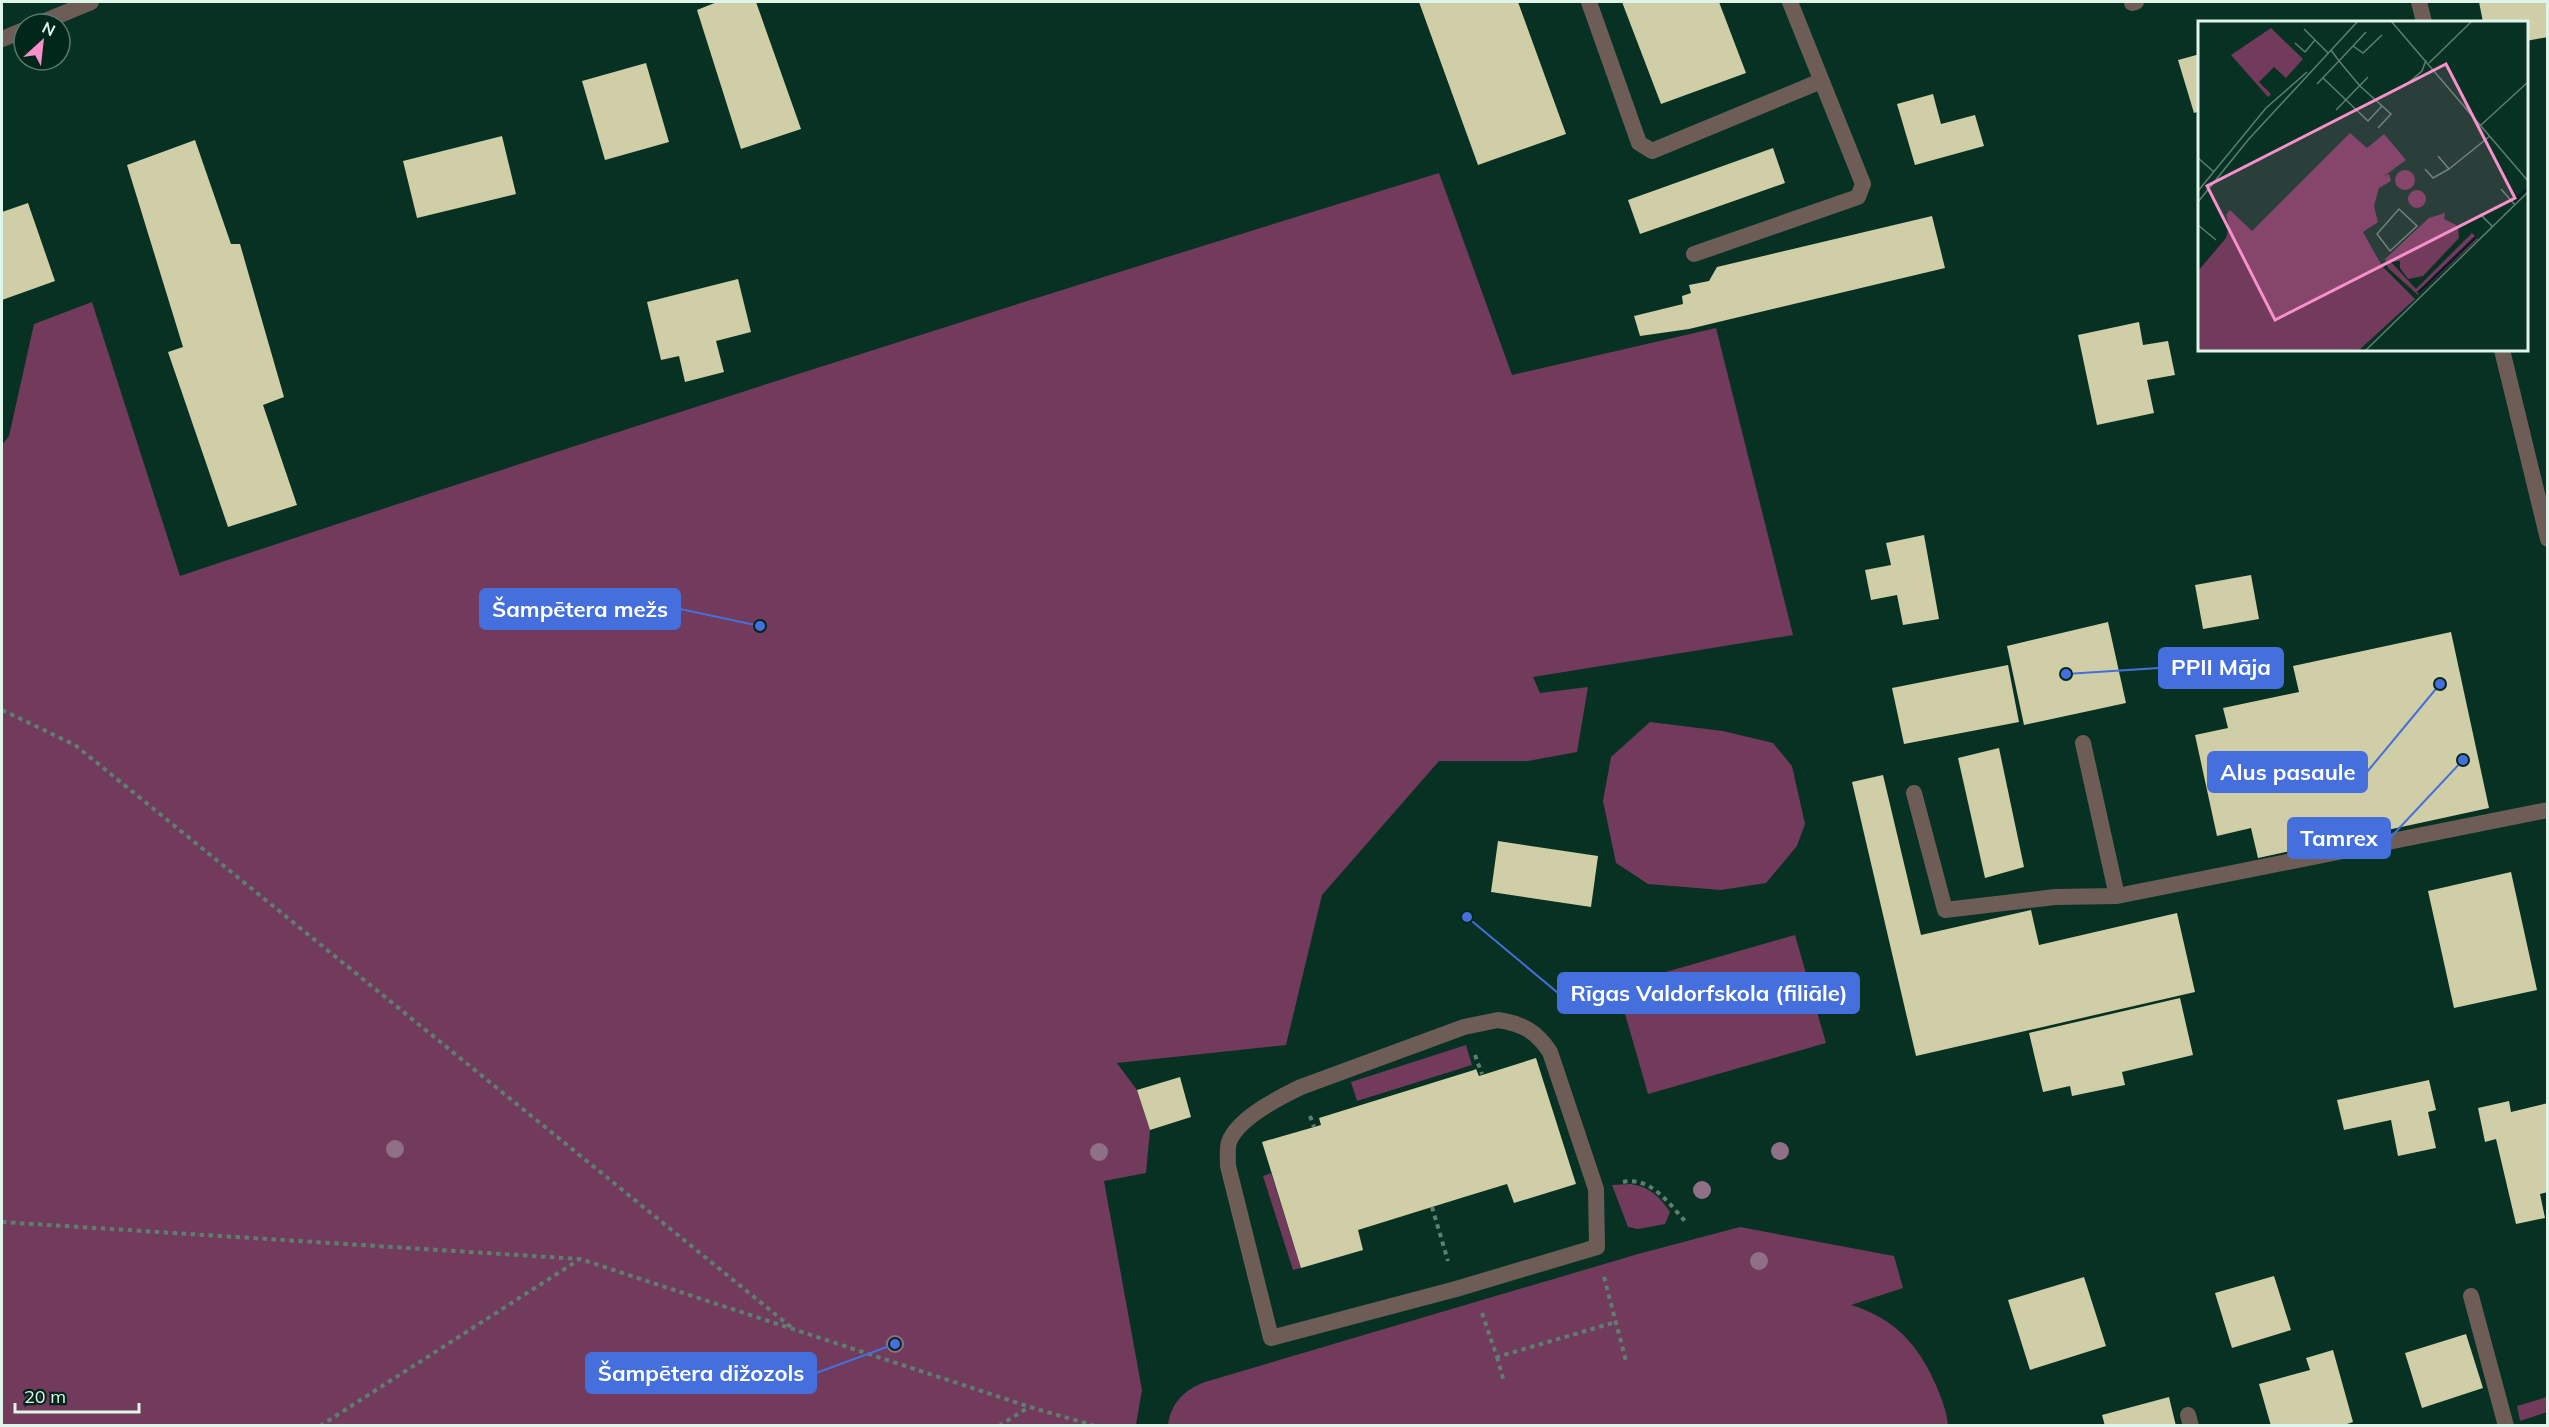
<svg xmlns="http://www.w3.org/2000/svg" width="2549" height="1427" font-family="Mulish,sans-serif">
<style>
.green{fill:#723a5b}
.building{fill:#d0cea6}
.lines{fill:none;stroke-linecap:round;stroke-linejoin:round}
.path{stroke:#5c7f71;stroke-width:4;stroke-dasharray:4.5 4.5;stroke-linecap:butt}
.service{stroke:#6d5d56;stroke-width:16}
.tertiary{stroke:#6d5d56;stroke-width:16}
.tree{fill:#8f7086}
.inset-river{fill:none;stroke:#0b1b21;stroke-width:3}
.inset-road{fill:none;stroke:#5d7f72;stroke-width:1.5}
.view{fill:#f890cc;fill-opacity:0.15;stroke:#f890cc;stroke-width:3}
.inset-edge{fill:none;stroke:#dff5ea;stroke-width:3}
.leader{fill:none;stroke:#446fdc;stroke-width:2}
.callout-dot{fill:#446fdc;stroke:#002719;stroke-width:2}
.callout{fill:#446fdc;stroke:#446fdc;stroke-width:2}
.callout-label{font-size:22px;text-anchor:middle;font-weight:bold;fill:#fff}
</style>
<rect width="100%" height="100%" fill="#073122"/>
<path class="green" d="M1439,173L1512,375L1716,328L1793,635L1533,677L1540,693L1588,687L1577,752L1528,761H1439L1322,895L1286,1045L1117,1063L1137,1090L1150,1130L1146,1173L1104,1181L1142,1390L1136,1425H2V445L9,436L34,324L92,302L180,576C598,437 1017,302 1439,173Z
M1650,722L1723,731L1773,743L1792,766L1805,824L1797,846L1766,883L1721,890L1648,884L1616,863L1603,801L1611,757Z
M1795,935L1826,1043L1648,1094L1617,986Z
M1466,1045L1472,1065L1357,1101L1351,1082Z
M1271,1173L1301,1268L1293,1270L1263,1176Z
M1631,1184C1650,1187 1660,1197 1670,1212L1665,1224L1638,1229L1628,1227L1612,1185Z
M1740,1227L1894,1256L1903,1288L1851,1305C1894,1318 1918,1344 1936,1385C1941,1397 1947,1412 1948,1425H1168C1171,1403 1184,1390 1205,1382L1638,1254Z
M2547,1397V1412L2520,1421L2517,1406Z"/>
<path class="building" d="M717,2H756L801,129L741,149L697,10Z
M1419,2H1518L1566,134L1478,165Z
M1622,2H1719L1746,73L1661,104Z
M2479,2H2548V37L2526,41V22H2483Z
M2200,54V111L2194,113L2178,60Z
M646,63L669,142L605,160L582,81Z
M1933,94L1941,124L1975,115L1984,146L1915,165L1897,104Z
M502,136L516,194L417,218L403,161Z
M195,140L231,244H240L284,397L263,405L297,505L228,527L168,352L183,347L127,165Z
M1773,148L1785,183L1640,234L1628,200Z
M28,203L55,281L2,300V212Z
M1932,216L1945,268L1689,329L1640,336L1634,316L1683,304L1682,296L1691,293L1689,285L1709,281L1717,267Z
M738,279L751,332L716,341L724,372L685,382L679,356L661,360L647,302Z
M2139,322L2143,345L2168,341L2175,375L2147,380L2154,413L2097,425L2078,335Z
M1924,535L1939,619L1903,625L1897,595L1871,600L1865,570L1891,565L1886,543Z
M2251,575L2259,619L2203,629L2195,585Z
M2108,622L2126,703L2024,725L2007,646Z
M2451,632L2489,808L2258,858L2251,828L2217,836L2195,735L2228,728L2223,708L2299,692L2293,666Z
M2008,665L2019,722L1904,744L1892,688Z
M1999,748L2024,867L1985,878L1958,758Z
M1883,775L1921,935L2031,910L2039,945L2177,913L2195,992L1916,1056L1852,782Z
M1498,841L1598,856L1591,907L1491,892Z
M2511,872L2537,990L2454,1008L2428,891Z
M2180,998L2193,1055L2122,1072L2125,1085L2072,1096L2070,1086L2043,1092L2029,1033Z
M1536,1058L1576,1184L1514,1203L1507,1184L1461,1198L1358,1230L1363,1250L1301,1268L1262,1142L1321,1125L1319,1118L1474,1070L1476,1069L1479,1076Z
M1180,1077L1191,1117L1150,1130L1137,1090Z
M2429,1080L2436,1110L2428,1112L2436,1148L2398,1156L2391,1120L2344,1130L2337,1100Z
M2509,1101L2511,1112L2548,1103V1192L2540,1194L2545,1218L2516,1224L2496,1139L2485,1142L2478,1108Z
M2274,1276L2291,1330L2232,1348L2215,1293Z
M2084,1277L2106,1346L2030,1370L2008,1300Z
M2466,1334L2483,1388L2422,1408L2405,1353Z
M2333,1350L2353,1422L2341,1426H2271L2259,1384L2310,1370L2306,1358Z
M2169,1397L2176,1426H2105L2102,1415Z"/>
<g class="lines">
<path class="path" d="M2,710L75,745L791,1327
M1475,1055L1482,1074
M1310,1116L1314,1127
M1623,1182C1651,1176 1669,1204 1686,1222
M1432,1207L1448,1261
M2,1222L580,1259L1030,1407L1095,1426
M1604,1277L1626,1361
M1482,1313L1497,1357L1616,1322
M1497,1357L1504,1382
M320,1426L580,1259
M999,1426L1029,1407"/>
<path class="service" d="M1589,2L1639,143L1652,151L1821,81
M2132,3L2136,2
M1694,254L1858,197L1863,184L1790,2
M1914,793L1945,910L2055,897L2117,896L2083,743
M2117,896L2548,810
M1498,1020C1523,1024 1536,1031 1550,1052L1596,1189L1597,1247L1456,1289L1271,1338L1228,1166C1228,1159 1227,1148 1229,1142C1238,1118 1280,1097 1301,1087L1464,1027Z
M2471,1296L2506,1426
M2188,1415L2191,1426"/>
<path class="tertiary" d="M2419,2L2424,22
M38,24L91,2
M2,39L24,30
M2502,350L2548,539"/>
</g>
<g class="tree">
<circle cx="395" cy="1149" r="9"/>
<circle cx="1780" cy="1151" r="9"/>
<circle cx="1099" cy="1152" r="9"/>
<circle cx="1702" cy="1190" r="9"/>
<circle cx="1759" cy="1261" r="9"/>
<circle cx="895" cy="1344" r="9"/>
</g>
<g transform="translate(2198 21)">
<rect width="330" height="330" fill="#073122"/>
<path d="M73,7L105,38L88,57L76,46L61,61L73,73L70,76L33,34ZM152,112L169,127L186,113L208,139L186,155L191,153L193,160L181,167L176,185L180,201L165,211L184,245L217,278L160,330H0V250L28,217L31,205L28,194L32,189L54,210ZM197 159a10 10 0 1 1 20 0a10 10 0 1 1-20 0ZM210 178a9 9 0 1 1 18 0a9 9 0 1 1-18 0ZM247,192L246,198L260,205L261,217L225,255L210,258L202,247V240L193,241L218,268L274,212L280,218L220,274L190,247L187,238L231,197Z" fill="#723a5b"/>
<path class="inset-river" d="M316,180L330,167M220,272L278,216"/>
<path class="inset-road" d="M193,0L330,160M106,8L130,32M168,11L141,40L162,65L193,93L180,107M97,22L107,31L117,19M155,25L165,32L184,14M231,42L274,0M125,57L170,100L184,85M119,63L141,40L133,29M209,63L224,50L228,39M138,89L170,56M283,104L330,61M0,137L16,151M227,148L235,157L251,148L240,135M251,148L292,115M303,168L317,184M0,170L68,87L109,51M0,181L50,119L160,0M201,188L219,205L192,230L179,213ZM282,193L295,206M0,204L18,219M167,330L330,171"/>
<path class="view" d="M248,43L317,177L77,299L9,165Z"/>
<rect width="330" height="330" class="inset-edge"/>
</g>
<path class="leader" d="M760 626L680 609M2066 674L2159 668M2440 684L2367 772M2463 760L2390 838M1467 917L1558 993M895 1344L816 1373"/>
<g class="callout-dot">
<circle cx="760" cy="626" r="6"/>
<circle cx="2066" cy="674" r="6"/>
<circle cx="2440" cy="684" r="6"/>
<circle cx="2463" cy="760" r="6"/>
<circle cx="1467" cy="917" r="6"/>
<circle cx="895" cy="1344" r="6"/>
</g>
<g class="callout">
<rect x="480" y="589" width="200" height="40" rx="6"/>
<rect x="2159" y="648" width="124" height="40" rx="6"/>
<rect x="2208" y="752" width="159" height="40" rx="6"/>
<rect x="2288" y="818" width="102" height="40" rx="6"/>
<rect x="1558" y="973" width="301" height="40" rx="6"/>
<rect x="586" y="1353" width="230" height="40" rx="6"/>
</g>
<g class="callout-label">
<text x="580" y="617">Šampētera mežs</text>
<text x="2221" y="675">PPII Māja</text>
<text x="2288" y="780">Alus pasaule</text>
<text x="2339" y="846">Tamrex</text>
<text x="1709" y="1001">Rīgas Valdorfskola (filiāle)</text>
<text x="701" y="1381">Šampētera dižozols</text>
</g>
<rect width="2549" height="1427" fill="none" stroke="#dff5ea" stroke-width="6"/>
<g transform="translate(42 42) rotate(27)"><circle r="28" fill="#002719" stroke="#59796d" stroke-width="1.5"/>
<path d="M0-4.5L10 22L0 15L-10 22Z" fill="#f890cc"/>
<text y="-9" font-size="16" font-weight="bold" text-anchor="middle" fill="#dff5ea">N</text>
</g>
<path d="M15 1403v9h124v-9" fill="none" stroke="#dff5ea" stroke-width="3"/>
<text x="24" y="1403" font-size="18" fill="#dff5ea" stroke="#002719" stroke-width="4.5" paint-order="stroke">20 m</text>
</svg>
